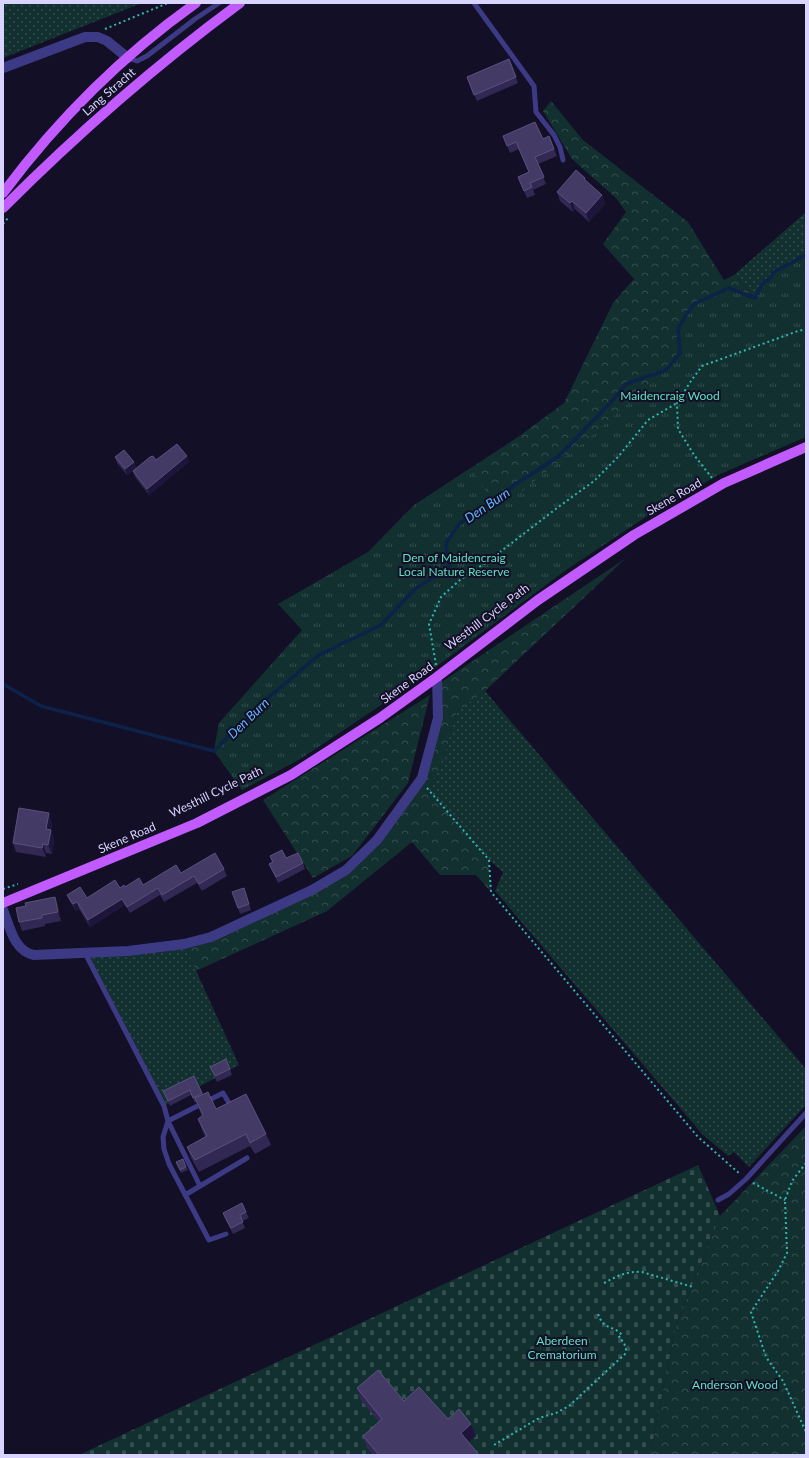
<svg xmlns="http://www.w3.org/2000/svg" width="809" height="1458" font-family="Lato,sans-serif">
<style>
.grass{fill:url(#grass-dots)}
.forest{fill:url(#forest-crowns)}
.cemetery{fill:url(#cemetery-stones)}
.park{fill:url(#park-tufts)}
.lines{fill:none;stroke-linecap:round;stroke-linejoin:round}
.stream{stroke:#0c2248;stroke-width:3.5}
.path{stroke:#2fb8b0;stroke-width:2;stroke-dasharray:2 3;stroke-linecap:butt}
.service{stroke:#3d3a85;stroke-width:5}
.minor{stroke:#3d3a85;stroke-width:10}
.primary{stroke:#c25bff;stroke-width:10}
.wall{fill:#312854}
.shaded-wall{fill:#1d163a}
.building{fill:#433a66;stroke:#5a527e}
.labels{text-anchor:middle;stroke-width:4;stroke-linejoin:round;paint-order:stroke}
.street-label{font-size:12px;fill:#d9d4ff;stroke:#130f26}
.park-label{font-size:12px;fill:#5fe0c0;stroke:#130f26}
.water-label{font-size:13px;font-style:italic;fill:#62b6ff;stroke:#130f26}
</style>
<defs>
<pattern id="grass-dots" width="8" height="8" patternUnits="userSpaceOnUse"><rect width="8" height="8" fill="#12302f"/><path d="M2 2h.1M6 6h.1" fill="none" stroke="#344d4e" stroke-width="1.8" stroke-linecap="round"/></pattern>
<pattern id="forest-crowns" width="20" height="18" patternUnits="userSpaceOnUse"><rect width="20" height="18" fill="#12302f"/><path d="M2 6a3 3 0 1 1 6 0M12 15a3 3 0 1 1 6 0" fill="none" stroke="#344d4e"/></pattern>
<pattern id="cemetery-stones" width="16" height="16" patternUnits="userSpaceOnUse"><rect width="16" height="16" fill="#12302f"/><path d="M2 7V4a2 2 0 0 1 4 0v3zM10 15v-3a2 2 0 0 1 4 0v3z" fill="#344d4e"/></pattern>
<pattern id="park-tufts" width="24" height="20" patternUnits="userSpaceOnUse"><rect width="24" height="20" fill="#12302f"/><path d="M3 7l-1-3M5 7V3M7 7l1-3M15 17l-1-3M17 17v-4M19 17l1-3" fill="none" stroke="#344d4e"/></pattern>
</defs>
<rect width="100%" height="100%" fill="#130f26"/>
<path class="grass" d="M3,3H142L3,58Z
M806,212V326L755,298L734,275Z
M485,691L806,1069V1105L749,1167L734,1152L728,1156L703,1135L495,891L503,872L489,860L428,790L444,757L457,710Z
M184,944L239,1065L164,1106L84,952Z"/>
<path class="forest" d="M551,101L583,140L688,222L724,280L734,275L755,298L806,437L720,474L653,512L566,570L414,683L300,759L242,790L214,751L219,723L434,492L518,437L564,403L613,303L634,279L603,244L626,212L616,198L572,159L543,111Z
M626,558L485,691L457,711L444,757L429,790L489,860L491,892L476,875H440L412,842L327,911L196,971L184,945L346,870L421,781L438,718L437,685Z
M430,695L408,783L352,856L313,878L263,800Z
M806,1126V1455H650L676,1325L720,1216Z"/>
<path class="cemetery" d="M698,1165L720,1216L676,1325L650,1455H79Z"/>
<path class="park" d="M806,255V436L720,474L653,512L566,570L502,617L414,683L300,759L242,790L214,751L219,723L302,630L278,604L368,552L414,505L471,468L498,510L589,438L666,370L680,353L678,329L686,315L694,304L729,288L755,297L762,284L770,278L774,272Z"/>
<g class="lines">
<path class="stream" d="M3,684L41,706L214,751L269,697L319,655L381,625L416,588L449,568L446,543L460,523L513,486L559,456L613,400L626,384L666,370L680,353L678,329L686,315L694,304L729,288L755,298L762,284L770,278L774,272L806,255"/>
<path class="path" d="M105,29L168,3
M3,224L9,217
M712,478L694,455L678,429L677,403L691,381L702,366L798,331L806,329
M436,665L429,624L441,597L460,580L491,559L557,508L594,481L618,457L648,420L677,403
M427,788L489,860L491,892L698,1137L740,1174
M3,889L18,884
M806,1163L792,1181L785,1200L787,1253L778,1271L751,1312L766,1357L783,1381L806,1432
M753,1183L785,1200
M604,1283C617,1276 627,1271 642,1272L693,1287
M494,1445L539,1418L556,1413L569,1406L625,1354C628,1347 623,1342 619,1337L622,1335C612,1324 604,1331 598,1314"/>
<path class="service" d="M474,3L534,86L536,112L554,135L560,147L563,160
M128,58L137,61L147,56L195,19L219,3
M85,953L164,1106L168,1121L223,1093L232,1108
M168,1121L163,1137L164,1149L169,1164L209,1240L226,1234
M168,1121L200,1186
M185,1195L247,1158
M718,1200L729,1194L746,1179L806,1113"/>
<path class="minor" d="M3,68L85,37H98L107,41L128,58
M3,910C10,927 14,951 34,955L128,951L184,944L211,937L312,890L346,870L377,840L422,778L438,718L437,677"/>
<path class="primary" d="M3,193C57,121 123,55 196,3
M3,208C77,134 156,65 240,3
M3,903L197,823L291,775L380,718L437,677L538,600L634,535L724,483L806,447"/>
</g>
<path class="wall" d="M509,59L518,83L477,101L467,77Z
M503,136L543,139L549,136L557,156L538,164L546,184L533,190L535,195L527,198L518,177L529,172L519,149L510,153Z
M585,178L586,181L602,195L605,204L589,222L575,209L573,212L560,201L557,192Z
M115,457L134,462L136,468L156,460L189,462L149,495L135,477L133,471L127,475L117,463Z
M52,822L51,830L54,839L52,854L46,853V857L16,852L13,843Z
M270,856L286,858L303,863L305,869L278,883L269,864L272,862Z
M224,869L227,876L202,891L197,883L164,902L160,895L130,913L125,905L90,927L79,909L76,911L70,902L67,895L87,898L120,888L143,885L181,873Z
M244,888L251,910L240,914L232,892Z
M55,897L58,906L61,921L45,924V926L22,931L19,922L26,906Z
M210,1067L230,1069L232,1075L217,1082Z
M194,1076L203,1094L216,1109L266,1134L271,1145L255,1154L250,1146L199,1172L191,1158L187,1147L205,1137L202,1130L198,1119L202,1116L196,1102L195,1103L191,1095L170,1106L163,1091Z
M176,1162L186,1167L188,1170L181,1173Z
M246,1212L249,1218L242,1221L245,1228L233,1234L225,1219L223,1213Z
M357,1388L404,1401L448,1419L471,1424L476,1436L468,1442L479,1455H373L367,1448L363,1436L379,1422L361,1400Z"/>
<path class="shaded-wall" d="M602,195L605,204L589,222L586,213Z
M572,201L575,209L573,212L570,203Z
M187,456L189,462L149,495L147,489Z
M134,462L136,468L127,475L125,469Z
M49,813L52,822L49,838L46,829Z
M51,830L54,839L52,854L48,845Z
M43,844L46,853V857L42,848Z
M55,897L58,906L61,921L58,912Z
M122,899L125,905L90,927L88,920Z
M77,902L79,909L76,911L73,904Z
M471,1424L476,1436L465,1445L461,1433Z"/>
<path class="building" d="M509,59L516,77L474,95L467,77Z
M535,122L543,139L549,136L554,149L535,157L544,177L530,183L532,187L524,191L518,177L529,172L516,142L507,146L503,136Z
M576,170L585,178L584,179L602,195L586,213L572,201L570,203L557,192Z
M177,444L187,456L147,489L133,471L150,457L153,456L156,460Z
M124,450L134,462L125,469L115,457Z
M19,808L49,813L46,829L51,830L48,845L43,844L42,848L13,843Z
M282,850L286,858L298,853L303,863L276,877L269,864L273,862L270,856Z
M215,853L224,869L199,884L194,876L162,895L158,888L127,907L122,899L88,920L77,902L73,904L67,895L80,887L87,898L115,880L120,888L124,885L125,887L139,878L143,885L176,865L181,873Z
M244,888L249,904L238,908L232,892Z
M55,897L58,912L42,915V918L19,922L16,908L26,906L25,903Z
M226,1059L230,1069L215,1076L210,1067Z
M194,1076L202,1093L193,1098L190,1090L168,1101L163,1091Z
M208,1092L216,1109L246,1094L266,1134L250,1143L246,1134L195,1160L187,1147L207,1136L198,1119L203,1115L195,1098Z
M183,1159L186,1167L180,1170L176,1162Z
M242,1203L246,1212L240,1215L243,1222L231,1228L223,1213Z
M378,1370L404,1401L419,1387L448,1419L459,1409L471,1424L461,1433L479,1455H379L363,1436L382,1419L357,1388Z"/>
<g class="labels">
<g class="street-label">
<text transform="translate(109 92) rotate(-41)" y="4">Lang Stracht</text>
<text transform="translate(674 497) rotate(-30)" y="4">Skene Road</text>
<text transform="translate(487 617) rotate(-37)" y="4">Westhill Cycle Path</text>
<text transform="translate(407 683) rotate(-36)" y="4">Skene Road</text>
<text transform="translate(216 792) rotate(-26)" y="4">Westhill Cycle Path</text>
<text transform="translate(127 838) rotate(-23)" y="4">Skene Road</text>
</g>
<g class="park-label">
<text x="670" y="400">Maidencraig Wood</text>
<text x="454" y="562">Den of Maidencraig<tspan x="454" dy="14">Local Nature Reserve</tspan></text>
<text x="562" y="1345">Aberdeen<tspan x="562" dy="14">Crematorium</tspan></text>
<text x="735" y="1389">Anderson Wood</text>
</g>
<g class="water-label">
<text transform="translate(487 505) rotate(-34)" y="5">Den Burn</text>
<text transform="translate(248 718) rotate(-44)" y="5">Den Burn</text>
</g>
</g>
<rect width="809" height="1458" fill="none" stroke="#d9d4ff" stroke-width="8"/>
</svg>
